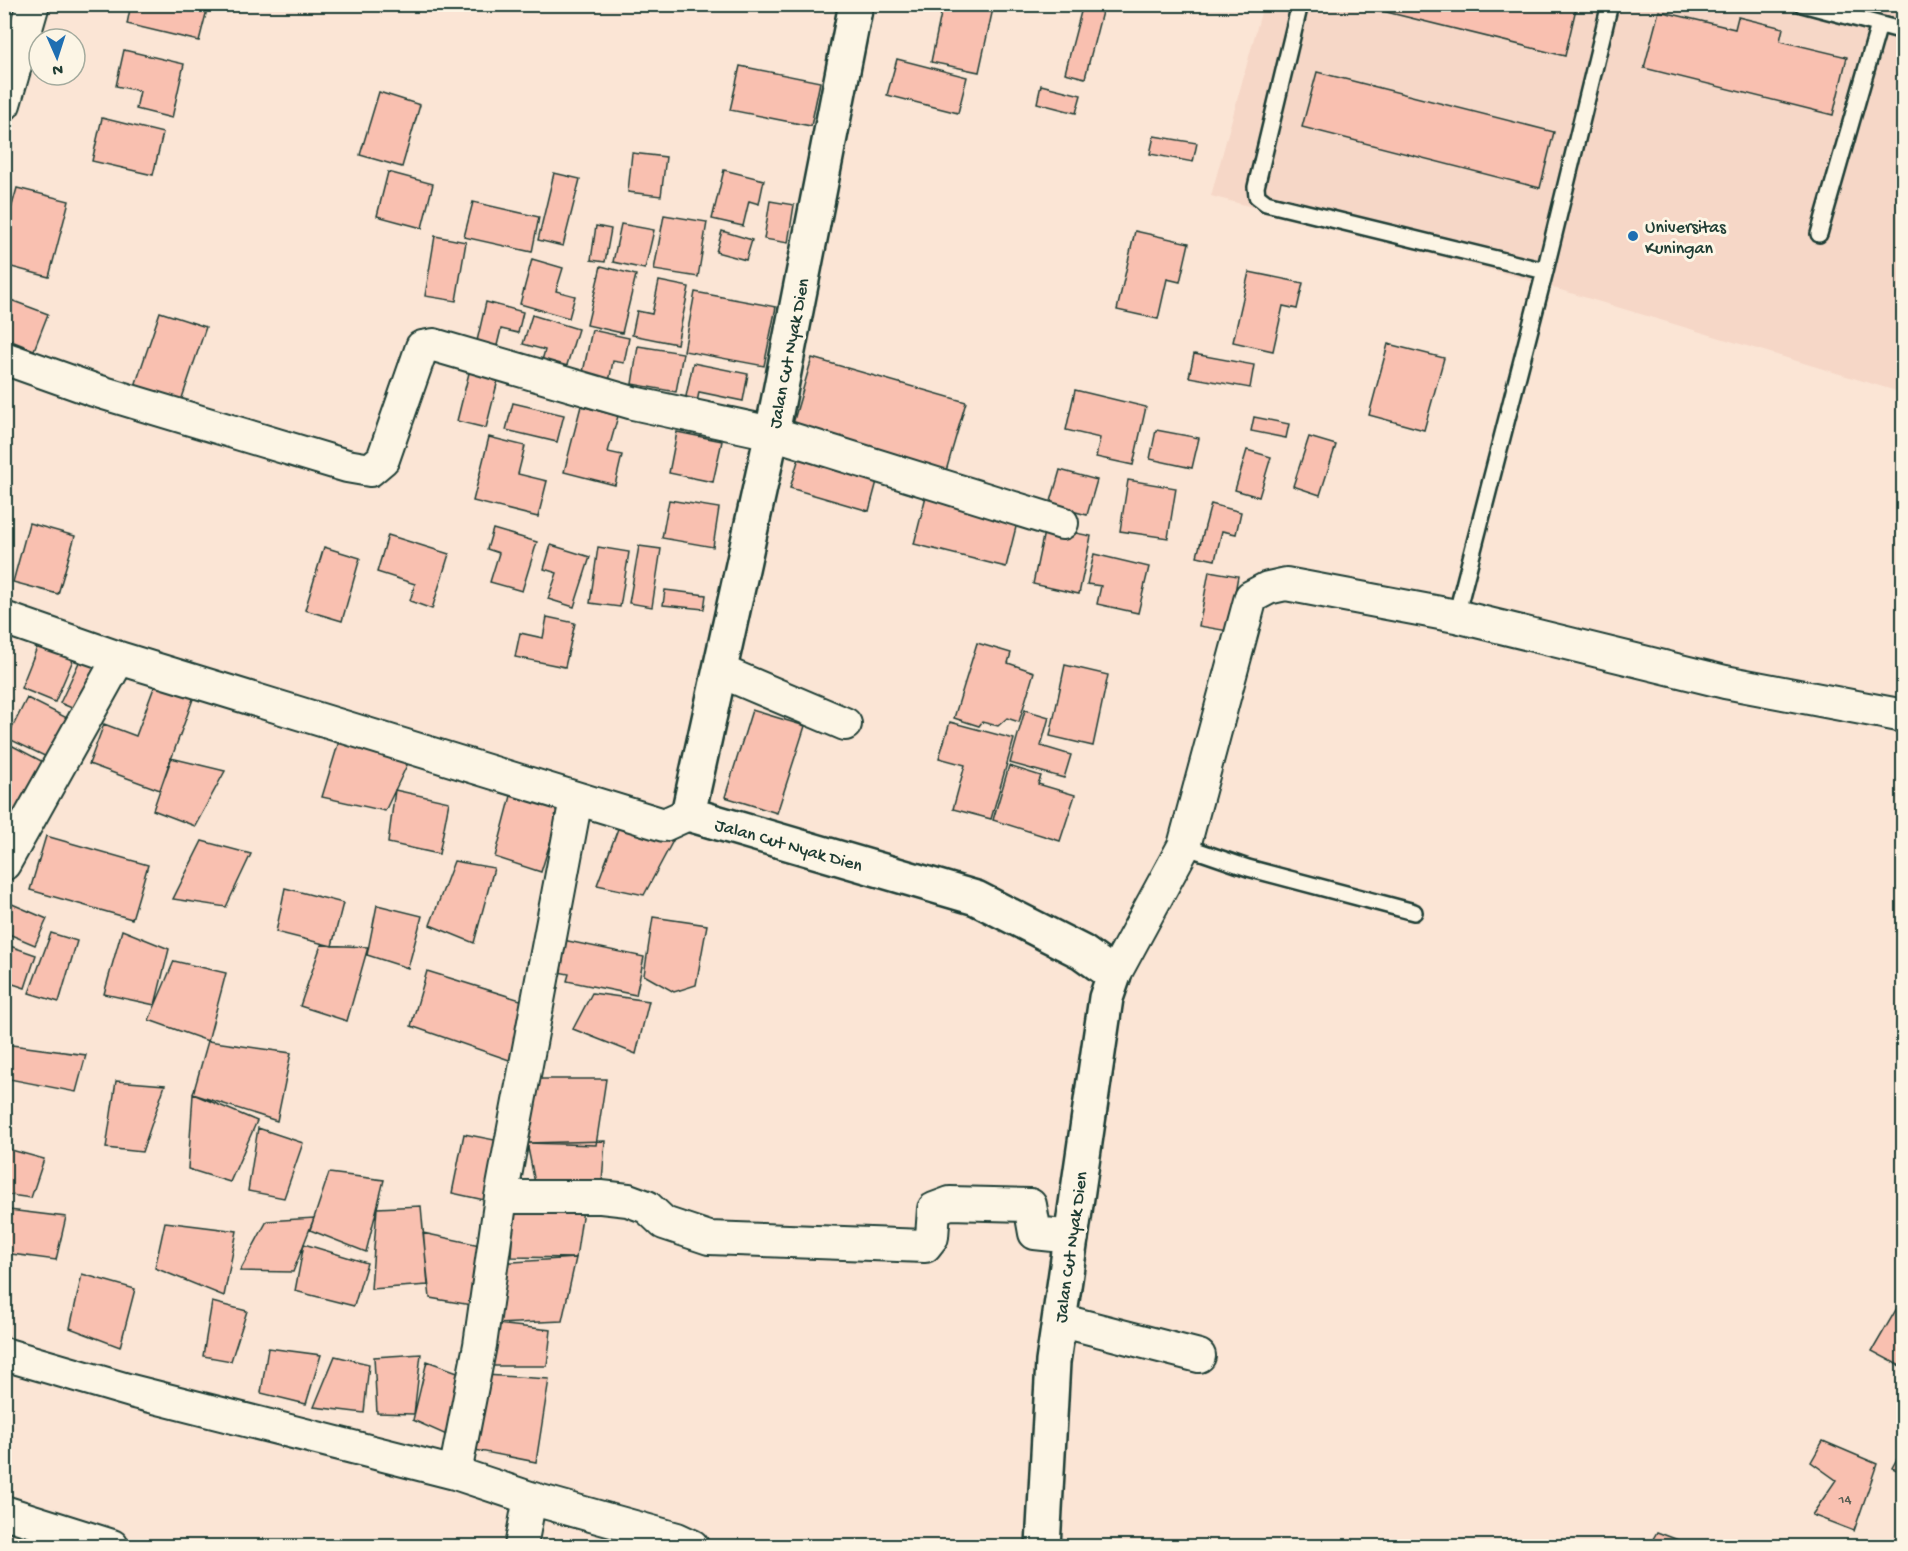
<svg xmlns="http://www.w3.org/2000/svg" width="1908" height="1551" font-family="'Gochi Hand',sans-serif">
<style>
.built{fill:#f6d7c7}
.building{fill:#f9c0b0;stroke:#1f3d34;stroke-width:1.5}
.lines{fill:none;stroke-linecap:round;stroke-linejoin:round}
.lane-casing{stroke:#1f3d34;stroke-width:20}
.street-casing{stroke:#1f3d34;stroke-width:36}
.secondary-casing{stroke:#1f3d34;stroke-width:38}
.lane{stroke:#fcf5e5;stroke-width:15}
.street{stroke:#fcf5e5;stroke-width:32}
.secondary{stroke:#fcf5e5;stroke-width:33}
.poi-dot{fill:#1f6fb2;stroke:#fcf5e5;stroke-width:2}
.labels{text-anchor:middle;stroke-width:6;stroke-linejoin:round;paint-order:stroke}
.number-label{font-size:15px;fill:#565e53}
.poi-label{font-size:18px;fill:#1f3d34;stroke:#fcf5e5;text-anchor:start}
.street-label{font-size:18px;fill:#1f3d34;stroke:#fcf5e5}
</style>
<rect width="100%" height="100%" fill="#fbe5d5"/>
<filter id="ink" filterUnits="userSpaceOnUse"><feTurbulence type="fractalNoise" baseFrequency=".0167" numOctaves="2"/><feDisplacementMap in="SourceGraphic" scale="12" xChannelSelector="R" yChannelSelector="G"/><feConvolveMatrix kernelMatrix="1 2 1 2 8 2 1 2 1" color-interpolation-filters="sRGB"/></filter>
<g filter="url(#ink)">
<path class="built" d="M1263,5H1903V393L1514,276L1211,196Z"/>
<path class="building" d="M131,4L208,6L199,41L127,24Z
M943,4H994L979,72L931,62Z
M1083,4H1104L1085,78L1065,73Z
M1354,4H1577L1565,56Z
M1659,11L1735,29L1738,17L1783,28L1780,41L1847,57L1833,115L1644,68Z
M124,50L184,64L172,118L136,109L140,91L116,86Z
M897,59L967,77L958,113L887,95Z
M740,66L820,82L811,126L730,110Z
M1317,72L1554,132L1540,188L1302,127Z
M1041,85L1081,95L1076,113L1037,103Z
M379,92L420,105L402,167L360,155Z
M102,118L163,133L153,175L92,161Z
M1154,136L1197,143L1193,162L1150,154Z
M632,153L666,157L661,196L628,192Z
M724,170L764,180L759,204L749,201L743,226L712,219Z
M388,172L433,184L422,228L377,216Z
M554,173L580,179L563,246L538,240Z
M17,188L69,201L49,277L4,265V234Z
M770,201L794,205L788,243L764,239Z
M473,202L539,217L532,252L464,237Z
M664,215L707,222L698,277L654,270Z
M621,224L654,230L645,269L613,262Z
M596,226L611,229L605,262L591,260Z
M722,231L752,240L746,260L716,252Z
M1135,231L1189,243L1180,282L1167,279L1158,319L1117,310Z
M435,236L466,242L456,301L425,296Z
M532,259L563,268L556,291L575,296L569,318L520,304Z
M601,266L636,275L622,333L587,325Z
M1249,272L1303,283L1297,309L1283,306L1273,351L1233,342Z
M659,281L689,287L677,344L632,335L637,311L652,314Z
M695,292L776,307L764,366L684,351Z
M8,299L48,314L34,350L4,338V308Z
M486,302L523,312L518,333L501,329L494,358L474,354Z
M160,312L206,327L180,404L134,389Z
M532,315L578,329L563,378L539,371L545,350L523,344Z
M592,330L629,338L624,363L613,361L609,382L582,377Z
M1388,344L1444,358L1424,430L1369,415Z
M638,346L683,353L676,392L632,384Z
M1194,354L1254,365L1250,388L1189,377Z
M812,358L966,402L946,471L792,427Z
M693,363L748,374L743,401L699,392L696,408L684,406Z
M470,369L499,376L486,428L457,421Z
M1075,390L1146,407L1133,465L1096,457L1100,438L1066,430Z
M513,403L564,415L557,442L506,430Z
M581,406L618,416L608,452L622,455L615,485L564,472Z
M1254,417L1289,424L1286,438L1251,431Z
M1156,430L1199,438L1192,468L1150,459Z
M677,432L722,441L713,482L669,473Z
M489,437L525,446L518,474L547,481L538,517L473,501Z
M1309,437L1336,445L1320,495L1293,486Z
M1247,450L1271,457L1259,497L1235,490Z
M801,451L879,474L869,511L790,488Z
M1060,470L1097,480L1087,515L1050,505Z
M1128,480L1176,488L1168,538L1120,531Z
M927,492L1019,515L1006,567L914,544Z
M669,500L719,508L713,547L662,538Z
M1211,504L1241,512L1236,534L1222,531L1215,560L1197,556Z
M29,523L75,536L58,594L13,582Z
M1045,527L1091,536L1079,594L1033,584Z
M493,529L537,542L522,591L490,582L499,553L487,549Z
M388,535L449,554L432,609L410,601L415,584L377,572Z
M551,545L590,557L574,607L548,599L557,573L544,569Z
M639,546L661,549L652,607L629,603Z
M324,547L360,558L342,621L305,610Z
M598,547L629,552L620,607L590,603Z
M1094,554L1149,567L1138,613L1097,604L1101,586L1087,584Z
M1209,571L1238,576L1228,631L1199,626Z
M665,590L706,595L704,609L663,605Z
M547,617L575,623L565,667L515,657L520,633L543,638Z
M977,643L1011,653L1008,663L1034,672L1019,722L1007,718L998,726L982,722L979,726L954,718Z
M38,645L73,660L55,702L21,688Z
M82,656L105,666L84,713L60,703Z
M1065,665L1108,675L1093,746L1050,736Z
M159,674L197,688L160,790L89,764L104,724L136,736Z
M27,698L73,721L53,760L7,738Z
M752,710L805,726L777,813L725,797Z
M1025,710L1049,717L1041,746L1071,755L1064,778L1010,763Z
M950,722L1014,739L991,819L953,809L965,765L939,758Z
M340,738L409,761L385,811L322,797Z
M9,744L49,765L24,816L4,806V752Z
M171,758L225,771L195,826L153,810Z
M1009,766L1041,776L1038,784L1075,795L1060,841L993,820Z
M395,790L449,802L439,854L388,843Z
M512,792L560,811L541,872L495,857Z
M619,826L676,835L644,895L597,885Z
M46,836L148,865L132,919L30,890Z
M202,841L251,854L226,907L173,899Z
M454,861L494,868L474,943L430,925Z
M285,888L343,903L332,946L276,932Z
M5,901L47,919L35,945L4,932Z
M377,905L422,916L408,968L367,955Z
M653,917L707,925L696,985L674,992L644,975Z
M122,930L169,949L155,1005L104,994Z
M51,933L77,941L59,1002L29,993Z
M549,937L644,957L636,995L567,981L569,974L542,969Z
M4,944L36,955L25,988L4,981Z
M321,945L368,947L347,1021L300,1006Z
M174,961L226,973L208,1041L149,1020Z
M427,971L527,1002L515,1062L411,1026Z
M592,993L649,1001L636,1054L573,1029Z
M208,1041L291,1053L277,1121L193,1094Z
M4,1044L86,1055L76,1092L4,1078Z
M534,1079H606L596,1145L527,1143Z
M116,1081L165,1085L142,1152L106,1148Z
M193,1094L257,1121L230,1182L188,1169Z
M258,1128L303,1143L284,1198L248,1191Z
M464,1134L500,1141L489,1201L452,1193Z
M605,1141L601,1197L535,1183L527,1143Z
M4,1148L44,1159L31,1198L4,1194Z
M329,1173L384,1180L366,1252L310,1230Z
M585,1196L576,1258L511,1257L514,1205Z
M421,1206L428,1285L371,1289L377,1208Z
M9,1210L66,1217L56,1260L4,1253Z
M314,1218L293,1272L240,1271L267,1221Z
M165,1222L237,1231L224,1296L155,1268Z
M423,1233L494,1248L477,1306L430,1298Z
M304,1244L367,1263L354,1306L295,1291Z
M576,1258L562,1321L496,1324L499,1263Z
M82,1274L135,1289L120,1347L70,1328Z
M1904,1296V1368L1872,1351Z
M212,1302L247,1311L231,1361L203,1356Z
M496,1324L551,1330L547,1366H488Z
M268,1348L321,1355L306,1404L261,1393Z
M421,1354L414,1414L377,1413L374,1357Z
M335,1356L369,1364L364,1413L314,1407Z
M427,1361L463,1374L451,1437L413,1420Z
M485,1375L549,1379L536,1462L475,1450Z
M1823,1441L1877,1464L1854,1531L1812,1515L1836,1480L1811,1462Z
M1904,1446V1473L1892,1468Z
M1657,1532L1694,1546H1649Z"/>
<g class="lines">
<g class="lane-casing">
<path id="lane" d="M1300,4L1256,187L1257,196L1266,203L1545,271
M1802,4L1904,31
M1819,234L1879,25
M1456,616L1545,271L1610,4
M1184,846L1248,868L1414,912"/>
</g>
<g class="street-casing">
<path id="street" d="M4,104L33,4
M4,358L94,390L347,466L370,470L383,459L422,347L434,345L633,403L772,433L1062,523
M4,618L119,658L664,825L688,814
M720,671L845,724
M4,864L119,658
M1114,975L1184,846L1251,597L1268,588L1286,584L1456,616L1725,682L1904,716
M501,1197H601L628,1200L647,1207L664,1223L709,1238L925,1246L932,1237L934,1209L950,1203L1030,1205L1035,1233L1072,1237
M1059,1320L1199,1356
M4,1354L131,1391L455,1473L530,1498L521,1546
M455,1473L480,1345L501,1197L576,799
M530,1498L677,1539L692,1546
M4,1512L112,1546"/>
</g>
<g class="secondary-casing">
<path id="secondary" d="M856,4L772,433L688,814L976,898L1082,952L1114,975L1106,998L1053,1362L1043,1546"/>
</g>
<use href="#lane" class="lane"/>
<use href="#street" class="street"/>
<use href="#secondary" class="secondary"/>
</g>
</g>
<circle class="poi-dot" cx="1633" cy="236" r="6"/>
<g class="labels">
<g class="number-label">
<text x="1845" y="1503">14</text>
</g>
<g class="poi-label">
<text x="1645" y="232">Universitas<tspan x="1645" dy="21">Kuningan</tspan></text>
</g>
<g class="street-label">
<text transform="translate(788 353) rotate(-79)" y="6">Jalan Cut Nyak Dien</text>
<text transform="translate(789 844) rotate(16)" y="6">Jalan Cut Nyak Dien</text>
<text transform="translate(1070 1247) rotate(-82)" y="6">Jalan Cut Nyak Dien</text>
</g>
</g>
<rect width="1908" height="1551" fill="none" stroke="#fcf5e5" stroke-width="24"/>
<rect x="12" y="12" width="1884" height="1527" fill="none" stroke="#1f3d34" stroke-width="2" filter="url(#ink)"/>
<g transform="translate(57 57) rotate(177)"><circle r="28" fill="#fcf5e5" stroke="#a4ab9e" stroke-width="1.5"/>
<path d="M0-4.5L10 22L0 15L-10 22Z" fill="#1f6fb2"/>
<text y="-9" font-size="16" font-weight="bold" text-anchor="middle" fill="#1f3d34">N</text>
</g>
</svg>
